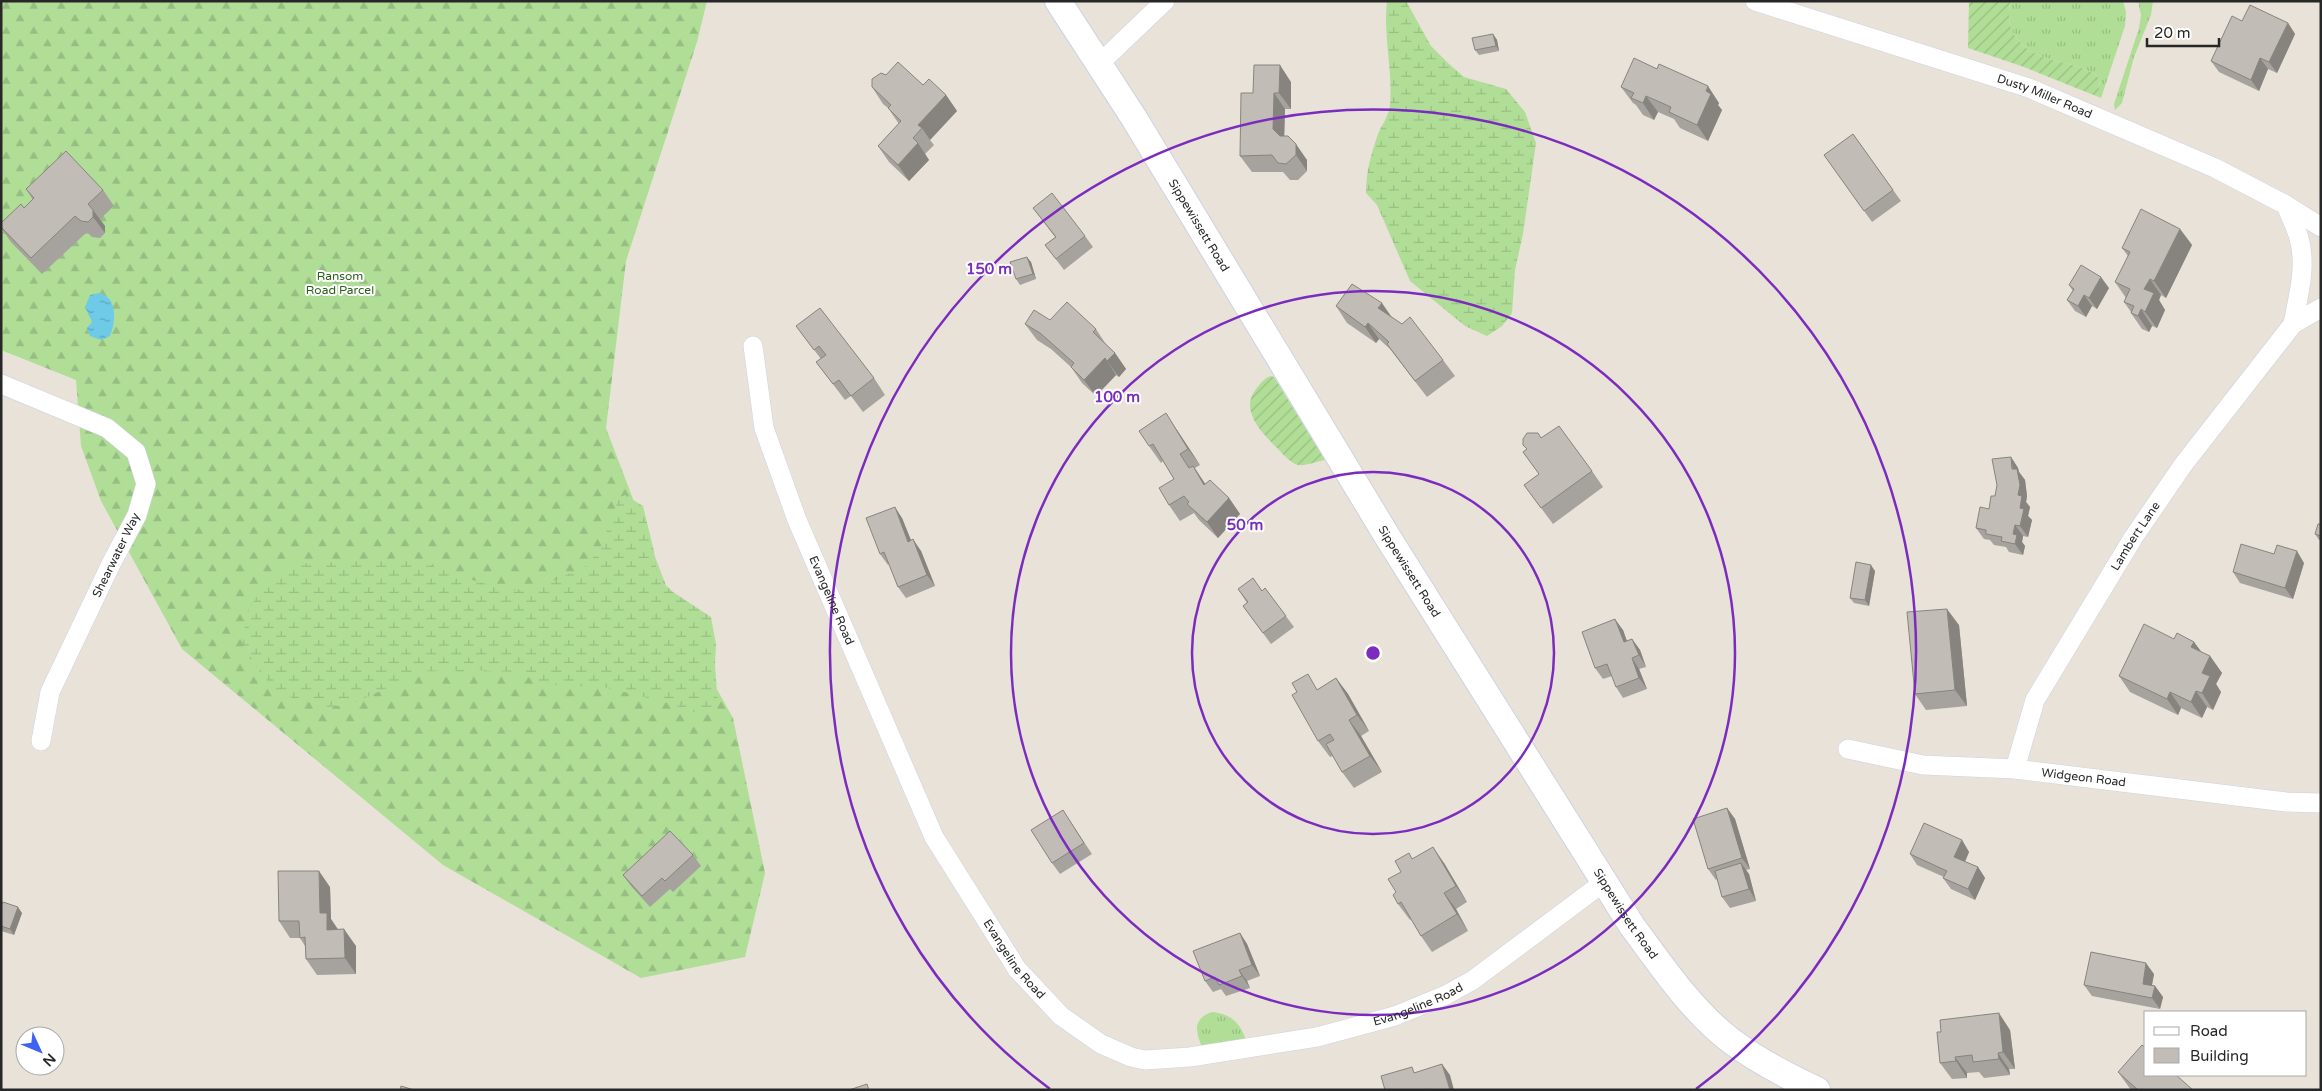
<svg xmlns="http://www.w3.org/2000/svg" width="2322" height="1091" font-family="'Varela Round',sans-serif">
<style>
.grass{fill:url(#grass-tufts)}
.forest{fill:url(#forest-firs)}
.wetland{fill:url(#wetland-marsh)}
.garden{fill:url(#garden-furrows)}
.water{fill:url(#water-ripples)}
.lines{fill:none;stroke-linecap:round;stroke-linejoin:round}
.minor-casing{stroke:#ced2e0;stroke-width:20}
.secondary-casing{stroke:#ced2e0;stroke-width:28}
.minor{stroke:#fff;stroke-width:19}
.secondary{stroke:#fff;stroke-width:26}
.wall{fill:#a6a29d}
.shaded-wall{fill:#87847f}
.building{fill:#c1bcb6;stroke:#87847f}
.ring{fill:none;stroke:#7b2cbf;stroke-width:2.5}
.labels{text-anchor:middle;stroke-width:4;stroke-linejoin:round;paint-order:stroke}
.street-label{font-size:12px;fill:#272727;stroke:#fff}
.park-label{font-size:12px;fill:#2b5f1c;stroke:#fff}
.centre{fill:#7b2cbf;stroke:#fff;stroke-width:2.5}
.ring-label{font-size:15px;text-anchor:middle;font-weight:bold;fill:#7b2cbf;stroke:#fff;stroke-width:4;stroke-linejoin:round;paint-order:stroke}
</style>
<defs>
<pattern id="grass-tufts" width="24" height="20" patternUnits="userSpaceOnUse" patternTransform="scale(1.25)"><rect width="24" height="20" fill="#b0de97"/><path d="M3 7l-1-3M5 7V3M7 7l1-3M15 17l-1-3M17 17v-4M19 17l1-3" fill="none" stroke="#97be82"/></pattern>
<pattern id="forest-firs" width="22" height="20" patternUnits="userSpaceOnUse" patternTransform="scale(1.25)"><rect width="22" height="20" fill="#b0de97"/><path d="M5 1l3.5 6h-7zM16 11l3.5 6h-7z" fill="#97be82"/></pattern>
<pattern id="wetland-marsh" width="20" height="14" patternUnits="userSpaceOnUse" patternTransform="scale(1.25)"><rect width="20" height="14" fill="#b0de97"/><path d="M1 5h8M5 5V1M11 12h8M15 12V8" fill="none" stroke="#97be82"/></pattern>
<pattern id="garden-furrows" width="10" height="10" patternUnits="userSpaceOnUse" patternTransform="scale(1.25)"><rect width="10" height="10" fill="#b0de97"/><path d="M-1 1l2-2M0 10L10 0M9 11l2-2" fill="none" stroke="#97be82"/></pattern>
<pattern id="water-ripples" width="26" height="14" patternUnits="userSpaceOnUse" patternTransform="scale(1.25)"><rect width="26" height="14" fill="#6fcae8"/><path d="M2 4q2-2 4 0t4 0M15 11q2-2 4 0t4 0" fill="none" stroke="#5ba4bc"/></pattern>
</defs>
<rect width="100%" height="100%" fill="#e9e2d9"/>
<path class="grass" d="M2010,1H2123L2126,12L2125,26L2101,98L2096,96C2101,88 2102,78 2093,73C2066,58 2026,64 2011,28C2008,19 2009,10 2010,1Z
M2138,1H2153L2151,15L2134,57L2122,103L2115,110L2114,104L2139,28L2141,15Z
M1212,1012C1230,1014 1240,1022 1246,1040L1202,1047C1195,1030 1193,1019 1212,1012Z"/>
<path class="forest" d="M1,1H707L697,42L626,261L606,428L681,625L733,718L765,873L745,957L641,978L443,865L182,649L101,501L81,446L76,380L1,350Z"/>
<path class="wetland" d="M1387,1H1406L1431,46L1449,64L1464,77L1506,89L1525,112L1536,143L1523,234L1515,270L1512,313L1502,326L1487,336L1465,326L1410,281L1377,205L1366,193C1366,172 1371,154 1378,134C1382,125 1389,115 1390,105C1393,70 1383,36 1387,1Z
M625,495L643,506L654,551L657,577L673,592L711,617L716,644L715,665L718,705L715,712L702,715L668,703L604,687L551,685L513,672L469,670L426,671L351,704L329,707L281,695L261,674L243,644L246,613L265,584L291,564L410,558L465,578L512,591L551,582L586,566L600,549L619,498Z"/>
<path class="garden" d="M1969,1H2010C2009,10 2008,19 2011,28C2026,64 2066,58 2093,73C2102,78 2101,88 2096,96L2024,67L1968,48Z
M1271,376L1274,377L1325,460C1317,461 1307,466 1298,465C1290,463 1283,454 1277,448C1262,433 1239,410 1256,389C1261,383 1264,378 1271,376Z"/>
<path class="water" d="M99,293C118,297 116,322 110,336L101,340L90,336L87,328L92,322L85,307L90,295Z"/>
<g class="lines">
<g class="minor-casing">
<g id="minor">
<path id="s1" d="M1755,1L2029,88L2215,168L2286,205L2321,227"/>
<path d="M1100,63L1165,1"/>
<path d="M2286,205C2290,216 2296,227 2299,238C2307,266 2298,297 2293,324"/>
<path id="s2" d="M753,346L764,428L797,520L934,837L1017,969L1061,1016L1101,1044L1131,1057L1145,1060L1190,1057L1317,1037L1395,1016L1446,995L1473,980L1604,882"/>
<path d="M1,384L107,428L136,452L146,484L137,515L111,564L50,692L41,741"/>
<path id="s3" d="M1848,749L1923,765L2015,769L2286,802L2321,803"/>
<path id="s4" d="M2015,769L2035,700L2133,538L2183,465L2293,324L2321,308"/>
</g>
</g>
<g class="secondary-casing">
<g id="secondary">
<path id="s5" d="M1058,1L1134,118L1387,536L1632,926C1662,966 1690,1009 1730,1040C1756,1060 1787,1076 1817,1090"/>
</g>
</g>
<use href="#minor" class="minor"/>
<use href="#secondary" class="secondary"/>
</g>
<path class="wall" d="M2242,21L2288,23L2295,34L2277,73L2268,69L2259,91L2219,72L2211,61Z
M1493,34L1497,40L1499,51L1479,55L1475,50Z
M1291,82V109H1285L1284,136L1307,160V171L1298,180H1290L1283,172H1252L1240,156L1253,93Z
M923,85L946,95L957,111L930,140L934,145L925,154L929,160L909,181L889,162L878,146L899,124L888,108L883,104L872,87Z
M1621,87L1719,103L1718,105L1722,110L1708,141L1680,128L1674,119L1658,112L1654,120L1643,115L1636,105L1633,103Z
M1853,134L1901,201L1872,222L1824,155Z
M26,189L103,190L114,206L100,219L105,226V233L100,238L92,237L87,232L42,274L11,242L1,228V223L24,208L33,200Z
M1033,208L1085,236L1093,247L1064,270L1045,245L1055,237Z
M2180,229L2192,245L2166,298L2161,295L2159,300L2165,310L2157,328L2152,326L2149,332L2142,329L2131,313V312L2124,302L2126,298L2115,282L2128,256L2122,248Z
M1031,262L1036,279L1020,285L1016,279Z
M2069,285L2109,288L2097,309L2092,306L2086,317L2075,311L2067,300L2073,291Z
M1336,306L1392,318L1443,360L1455,376L1427,397L1390,349L1379,339L1376,343L1347,323Z
M1050,320L1096,329L1107,346L1115,353L1126,369L1119,377L1116,375L1096,396L1082,383L1071,367L1051,349L1037,340L1025,324Z
M796,326L874,378L885,395L863,412L851,396L845,400L816,362L821,359Z
M1177,430L1200,465L1195,468L1205,484L1229,498L1240,514L1218,538L1199,520L1194,513L1180,521L1169,505L1174,479L1163,461L1161,463L1149,446Z
M1541,438L1592,471L1603,487L1553,524L1524,485L1539,474L1523,452L1527,449L1523,445Z
M2011,457L2018,468L2019,472L2025,480L2027,496L2026,502L2030,507L2028,516L2032,520L2028,537L2023,536L2022,542L2025,546L2023,555L2009,552L2006,547L1994,545L1990,540L1984,539L1976,528L1989,509Z
M902,518L911,540L921,551L935,586L906,598L898,587L889,564L888,565L880,554Z
M2321,524V540H2319L2315,534Z
M2274,554L2304,563L2293,599L2240,583L2233,572Z
M1875,571L1869,606L1854,603L1850,598Z
M1265,588L1294,627L1271,644L1243,606L1247,603L1238,589L1262,591Z
M1959,625L1967,706L1926,710L1915,694Z
M1623,630L1627,641L1632,639L1640,650L1646,667L1639,669L1647,689L1623,698L1616,687L1612,676L1603,679L1595,668Z
M2174,639L2194,642L2201,652L2210,656L2222,673L2216,684L2221,692L2213,710L2207,707L2202,718L2181,708L2178,715L2130,692L2119,676Z
M1336,678L1348,694L1369,731L1361,736L1382,772L1354,788L1342,772L1333,756L1330,757L1318,741V689Z
M1727,808L1735,819L1750,869L1746,870L1749,874L1756,901L1730,908L1722,897L1717,879L1716,880L1708,869Z
M1070,821L1092,854L1060,874L1052,863Z
M1962,840L1969,852L1965,862L1978,867L1985,878L1975,900L1951,889L1943,878L1944,877L1917,865L1910,854Z
M693,855L701,866L673,892L670,889L650,907L631,886L623,875Z
M1413,859L1444,863L1467,902L1456,909L1468,931L1432,952L1421,936L1411,919L1410,920L1398,904L1396,892L1401,872Z
M330,887L331,919L338,929L356,946V974L317,975L306,959L305,946L300,938H290L279,921Z
M1,906L22,913L14,935L1,931Z
M1240,933L1247,944L1260,976L1247,981L1250,988L1226,996L1221,989L1213,992L1205,981Z
M2154,974L2152,985L2155,986L2163,997L2160,1009L2092,996L2084,985Z
M2010,1030L2015,1069H2009L2010,1075L1984,1078L1979,1072L1967,1073V1078L1952,1079L1940,1063Z
M2118,1072L2193,1090H2131Z"/>
<path class="shaded-wall" d="M2288,23L2295,34L2277,73L2269,62Z
M1493,34L1497,40L1499,51L1496,46Z
M2260,58L2268,69L2259,91L2251,80Z
M1280,65L1291,82V109L1279,93Z
M1708,86L1719,103L1718,105L1722,110L1708,141L1697,125Z
M1274,93L1285,109L1284,145L1273,129Z
M946,95L957,111L930,140L922,128L918,125Z
M1646,96L1658,112L1654,120L1643,103Z
M918,143L929,160L909,181L898,165Z
M1296,144L1307,160V171L1296,155Z
M93,210L105,226V233L93,217Z
M2180,229L2192,245L2166,298L2154,281Z
M1027,257L1031,262L1036,279L1033,274Z
M2101,277L2109,288L2097,309L2089,298Z
M2150,279L2161,295L2159,300L2165,310L2157,328L2145,312L2144,289Z
M2084,295L2092,306L2086,317L2078,306Z
M1382,303L1393,319L1378,308Z
M2141,309L2152,326L2149,332L2138,316Z
M1368,323L1379,339L1376,343L1365,327Z
M1115,353L1126,369L1119,377L1107,361Z
M1105,358L1116,375L1096,396L1084,380Z
M1166,413L1177,430L1200,465L1188,449Z
M2011,457L2018,468L2019,472L2025,480L2027,496L2026,502L2030,507L2028,516L2032,520L2028,537L2020,526V508Z
M1193,466L1204,482L1216,501L1204,485Z
M1229,498L1240,514L1218,538L1207,522Z
M895,507L902,518L916,553L908,542Z
M2015,525L2023,536L2022,542L2025,546L2023,555L2015,544L2013,534Z
M913,539L921,551L935,586L927,575Z
M2297,551L2304,563L2293,599L2285,588Z
M1871,565L1875,571L1869,606L1865,600Z
M1947,609L1959,625L1967,706L1955,690Z
M1615,619L1623,630L1631,653L1624,642Z
M1632,639L1640,650L1646,667L1639,655Z
M2194,642L2206,658L2191,647Z
M2210,656L2222,673L2216,684L2221,692L2213,710L2202,693V673Z
M1632,658L1639,669L1647,689L1639,678Z
M1336,678L1348,694L1369,731L1357,715Z
M2196,691L2207,707L2202,718L2191,702Z
M2170,692L2181,708L2178,715L2167,699Z
M1349,720L1361,736L1382,772L1370,756Z
M1727,808L1735,819L1750,869L1742,858Z
M1962,840L1969,852L1962,868L1954,857Z
M1433,847L1444,863L1467,902L1456,886Z
M1741,863L1749,874L1756,901L1749,889Z
M1978,867L1985,878L1975,900L1968,889Z
M319,871L330,887L331,919L338,930H327L320,913Z
M1444,893L1456,909L1468,931L1457,914Z
M18,907L22,913L14,935L10,929Z
M344,929L356,946V974L345,958Z
M1240,933L1247,944L1260,976L1252,965Z
M2146,963L2154,974L2150,995L2143,984Z
M1239,970L1247,981L1250,988L1242,976Z
M2155,986L2163,997L2160,1009L2152,998Z
M1999,1013L2010,1030L2015,1069L2003,1052Z
M1998,1053L2009,1069L2010,1075L1999,1059Z
M1955,1057L1967,1073V1078L1956,1061Z
M1442,1064L1450,1075L1454,1090H1450Z"/>
<path class="building" d="M2250,5L2288,23L2269,62L2260,58L2251,80L2211,61L2232,16L2242,21Z
M1493,34L1496,46L1475,50L1472,38Z
M1634,58L1657,69L1659,64L1708,86L1706,91L1711,94L1697,125L1669,112L1671,107L1646,96L1643,103L1631,98L1634,93L1621,87Z
M898,62L923,85L929,79L946,95L918,125L922,128L913,138L918,143L898,165L878,146L901,121L888,108L891,105L872,87V79L881,73L886,75Z
M1254,65H1280L1279,93H1274L1273,129L1280,136H1288L1296,144V155L1286,164L1278,163L1272,155L1240,156L1241,93H1253Z
M1853,134L1893,190L1864,211L1824,155Z
M66,151L103,190L88,204L93,210V217L88,222L81,221L75,216L31,258L1,227V223L21,204L24,208L34,198L26,189Z
M1052,193L1085,236L1056,259L1045,245L1056,237L1033,208Z
M2141,209L2180,229L2154,281L2150,279L2144,289L2154,293L2145,312L2141,309L2138,316L2131,313L2134,306L2124,302L2130,289L2115,282L2130,252L2122,248Z
M1027,257L1033,274L1016,279L1010,262Z
M2081,265L2101,277L2089,298L2084,295L2078,306L2067,300L2074,289L2069,285Z
M1352,284L1382,303L1378,308L1402,324L1410,317L1443,360L1415,381L1387,344L1389,342L1368,323L1365,327L1336,306Z
M1067,302L1096,329L1093,332L1115,353L1107,361L1105,358L1084,380L1071,367L1074,363L1040,333L1025,324L1034,310L1050,320Z
M820,308L874,378L851,396L839,380L833,384L816,362L826,355L819,346L814,350L796,326Z
M1166,413L1188,449L1180,454L1189,468L1193,466L1204,485L1210,480L1229,498L1207,522L1187,504L1189,502L1184,496L1169,505L1159,488L1174,479L1153,444L1149,446L1139,431Z
M1559,426L1592,471L1541,508L1524,485L1539,474L1523,452L1527,449L1523,445V439L1527,433H1538L1541,438Z
M2011,457L2012,469H2017L2020,485L2018,495L2022,496L2020,508L2024,509L2020,526L2015,525L2013,534L2017,535L2015,544L2001,541L2002,537L1986,534V530L1976,528L1980,507L1989,509L1991,496H1995L1997,485L1992,459Z
M895,507L908,542L913,539L927,575L898,587L884,552L880,554L866,518Z
M2318,524H2321V536L2315,534Z
M2241,544L2274,554L2277,545L2297,551L2285,588L2233,572Z
M1856,562L1871,565L1865,600L1850,598Z
M1253,578L1262,591L1265,588L1286,616L1263,633L1243,606L1248,602L1238,589Z
M1947,609L1955,690L1915,694L1907,612Z
M1615,619L1624,642L1632,639L1639,655L1632,658L1639,678L1616,687L1607,664L1595,668L1582,632Z
M2144,624L2174,639L2177,633L2194,642L2191,647L2210,656L2202,673L2210,676L2202,693L2196,691L2191,702L2170,692L2167,699L2119,676Z
M1308,674L1317,690L1336,678L1357,715L1349,720L1370,756L1342,772L1326,744L1334,740L1330,734L1318,741L1292,695L1297,692L1292,683Z
M1727,808L1742,858L1708,869L1693,819Z
M1063,810L1084,843L1052,863L1031,830Z
M1924,823L1962,840L1954,857L1978,867L1968,889L1943,878L1947,871L1910,854Z
M670,831L693,855L665,881L662,878L642,896L623,875Z
M1433,847L1456,886L1444,893L1457,914L1421,936L1401,902L1398,904L1393,895L1396,892L1388,879L1401,872L1395,861L1409,853L1412,859Z
M1741,863L1749,889L1722,897L1715,871Z
M278,871H319L320,913H327V930L344,929L345,958L306,959L305,937L300,938L299,921H279Z
M3,902L18,907L10,929L1,926V906Z
M1240,933L1252,965L1239,970L1242,976L1219,985L1215,977L1205,981L1193,951Z
M2091,952L2146,963L2143,984L2155,986L2152,998L2084,985Z
M1999,1013L2003,1052L1998,1053L1999,1059L1973,1062L1972,1055L1955,1057L1956,1061L1940,1063L1937,1032H1941L1940,1020Z
M2142,1045L2146,1048V1075H2176L2193,1090H2138L2118,1072Z
M1442,1064L1450,1090H1429L1428,1089L1426,1090H1385L1381,1076L1412,1067L1414,1073Z
M867,1084L869,1090H849Z
M401,1086L414,1090H400Z"/>
<g class="ring">
<circle cx="1373" cy="653" r="181"/>
<circle cx="1373" cy="653" r="362"/>
<path d="M1050 1089A543 543 0 1 1 1696 1089"/>
</g>
<g class="labels">
<g class="street-label">
<text dy="4" stroke="none"><textPath href="#s1" startOffset="305">Dusty Miller Road</textPath></text>
<text dy="4" stroke="none"><textPath href="#s5" startOffset="265">Sippewissett Road</textPath></text>
<text dy="4" stroke="none"><textPath href="#s4" startOffset="264">Lambert Lane</textPath></text>
<text transform="translate(116 555) rotate(-64)" y="4">Shearwater Way</text>
<text dy="4" stroke="none"><textPath href="#s5" startOffset="670">Sippewissett Road</textPath></text>
<text dy="4" stroke="none"><textPath href="#s2" startOffset="268">Evangeline Road</textPath></text>
<text dy="4" stroke="none"><textPath href="#s3" startOffset="238">Widgeon Road</textPath></text>
<text dy="4" stroke="none"><textPath href="#s5" startOffset="1075">Sippewissett Road</textPath></text>
<text dy="4" stroke="none"><textPath href="#s2" startOffset="672">Evangeline Road</textPath></text>
<text dy="4" stroke="none"><textPath href="#s2" startOffset="1122">Evangeline Road</textPath></text>
</g>
<g class="park-label">
<text x="340" y="280">Ransom<tspan x="340" dy="14">Road Parcel</tspan></text>
</g>
</g>
<circle cx="1373" cy="653" r="8" class="centre"/>
<g class="ring-label">
<text x="989" y="274">150 m</text>
<text x="1117" y="402">100 m</text>
<text x="1245" y="530">50 m</text>
</g>
<rect width="2322" height="1091" fill="none" stroke="#272727" stroke-width="5"/>
<rect x="2144" y="1011" width="162" height="65" fill="#ffffff" stroke="#a9a9a9"/>
<rect x="2154" y="1027" width="25" height="8" fill="#ffffff" stroke="#a9a9a9"/>
<text x="2190" y="1036" font-size="15" fill="#272727">Road</text>
<rect x="2154" y="1048" width="25" height="15" fill="#c1bcb6" stroke="#a9a9a9"/>
<text x="2190" y="1061" font-size="15" fill="#272727">Building</text>
<g transform="translate(40 1051) rotate(134)"><circle r="24" fill="#ffffff" stroke="#a9a9a9"/>
<path d="M0-4L9 19L0 12L-9 19Z" fill="#3e62f1"/>
<text y="-8" font-size="14" font-weight="bold" text-anchor="middle" fill="#272727">N</text>
</g>
<path d="M2147 38v8h72v-8" fill="none" stroke="#272727" stroke-width="2.5"/>
<text x="2154" y="38" font-size="15" fill="#272727" stroke="#ffffff" stroke-width="4" paint-order="stroke">20 m</text>
</svg>
